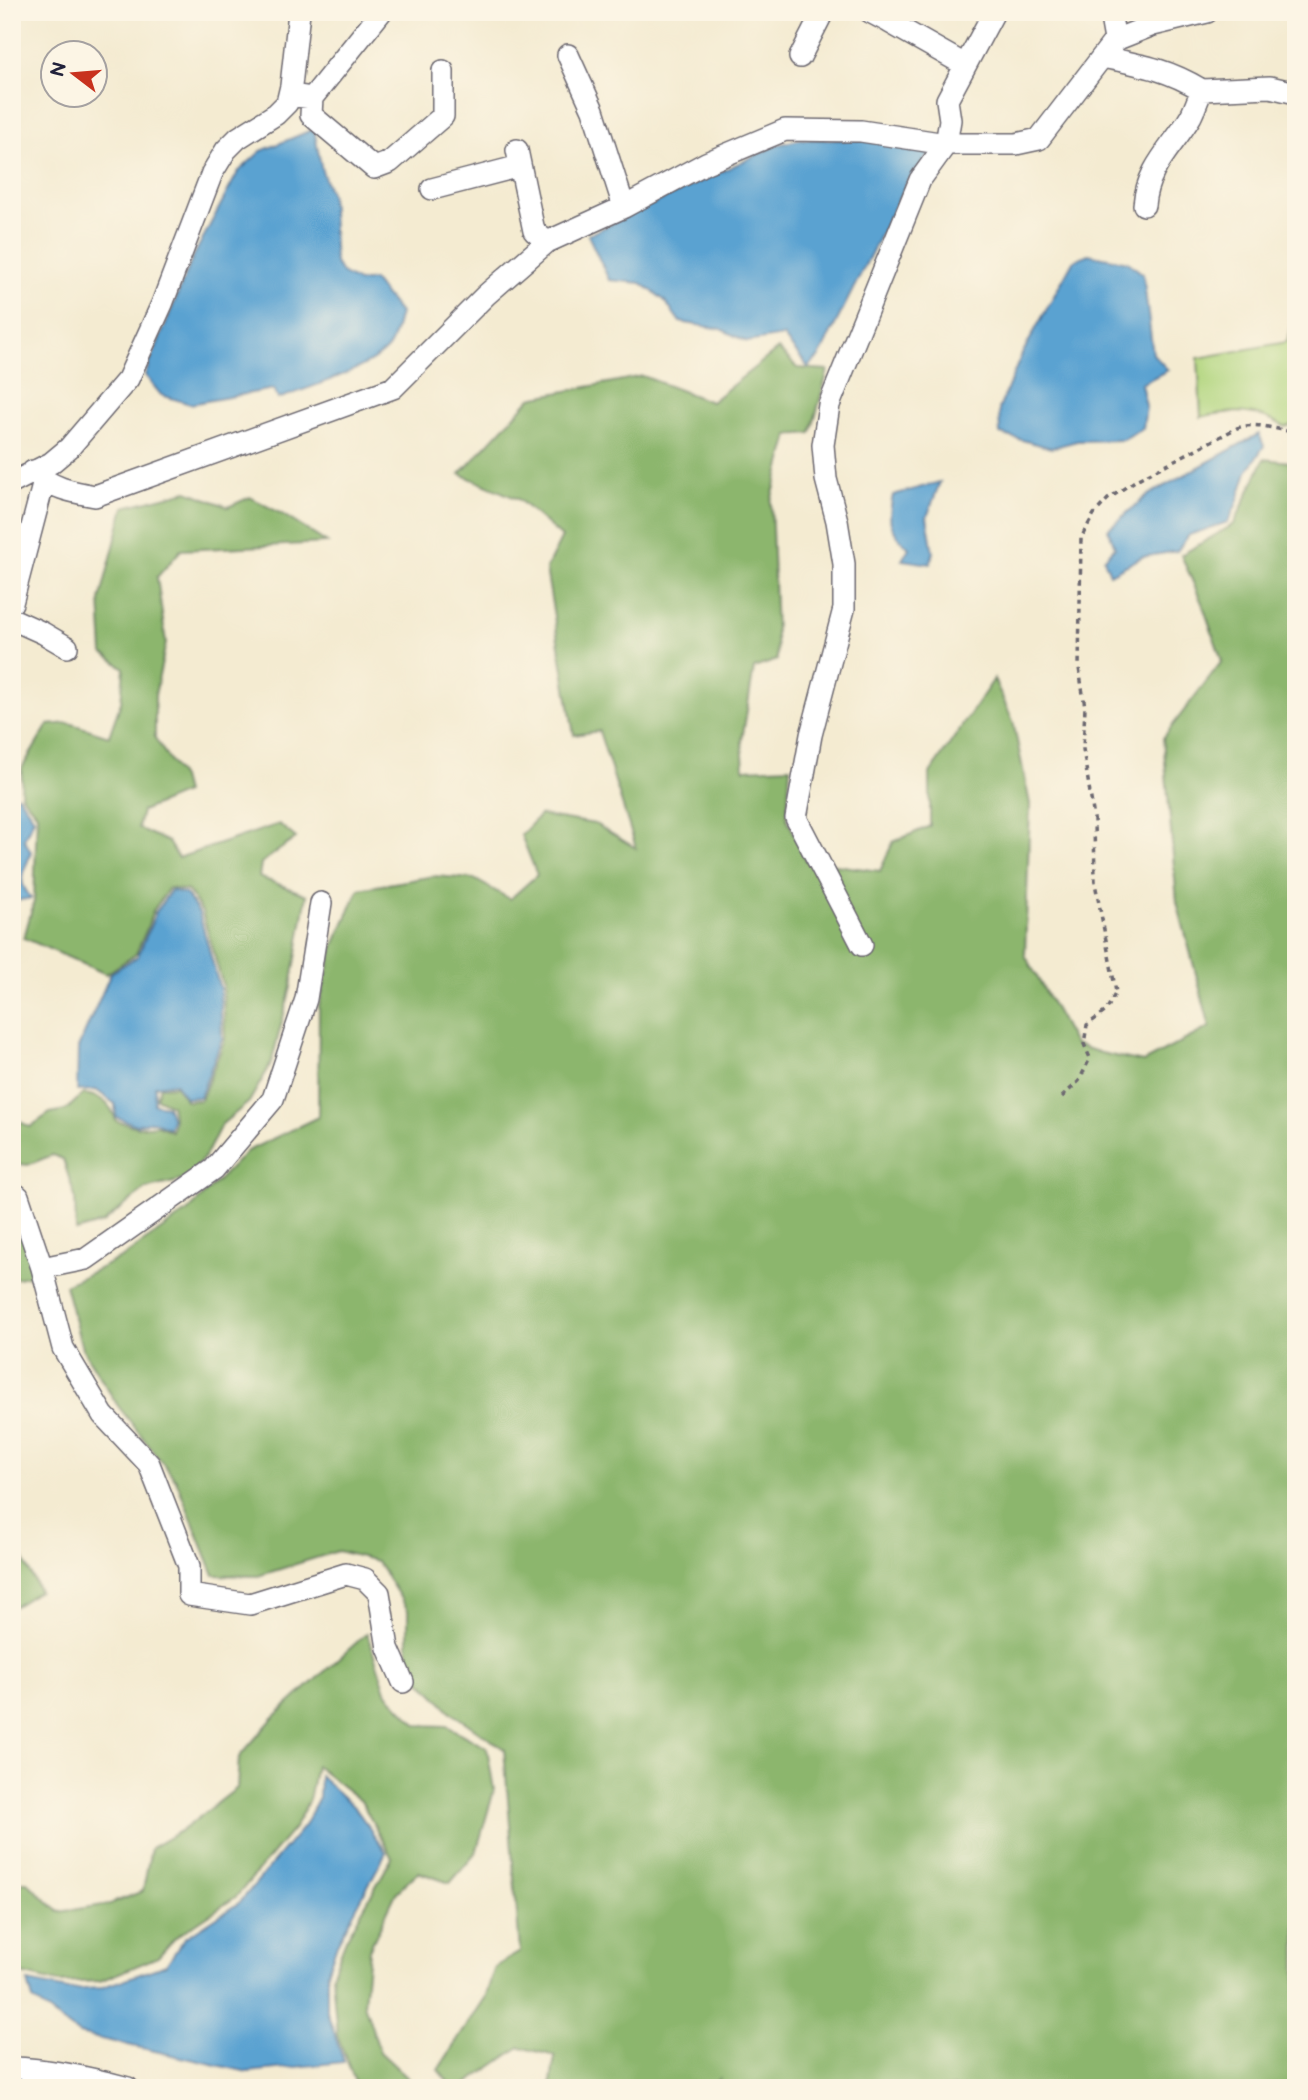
<svg xmlns="http://www.w3.org/2000/svg" width="1308" height="2100" font-family="'Balsamiq Sans',sans-serif">
<style>
.green{fill:#b1d57e;stroke:#6a7c5c;stroke-width:2}
.forest{fill:#8cb66d;stroke:#576c54;stroke-width:2}
.water{fill:#5aa2d1;stroke:#3e6286;stroke-width:2}
.lines{fill:none;stroke-linecap:round;stroke-linejoin:round}
.minor-casing{stroke:#6c6870;stroke-width:24}
.path{stroke:#6c6870;stroke-width:3.5;stroke-dasharray:5 5;stroke-linecap:butt}
.minor{stroke:#fff;stroke-width:21}
</style>
<rect width="100%" height="100%" fill="#fcf5e5"/>
<filter id="ink" filterUnits="userSpaceOnUse"><feTurbulence type="fractalNoise" baseFrequency=".0143" numOctaves="2"/><feDisplacementMap in="SourceGraphic" scale="14" xChannelSelector="R" yChannelSelector="G"/><feConvolveMatrix kernelMatrix="1 2 1 2 8 2 1 2 1" color-interpolation-filters="sRGB"/></filter>
<filter id="wash" filterUnits="userSpaceOnUse"><feTurbulence type="fractalNoise" baseFrequency=".00686" numOctaves="4" result="noise"/><feDisplacementMap in="SourceGraphic" scale="28" xChannelSelector="R" yChannelSelector="G"/><feGaussianBlur stdDeviation="1.57" result="paint"/><feColorMatrix in="noise" values="0 0 0 0 0 0 0 0 0 0 0 0 0 0 0 0 0 1.4 0 .05"/><feComposite in="paint" operator="in"/></filter>
<g filter="url(#wash)">
<rect width="100%" height="100%" fill="#f4ebd1"/>
<path class="green" d="M1296,303V424L1285,427C1256,409 1233,410 1201,417L1198,358L1287,342Z"/>
<path class="forest" d="M778,349L798,368L828,370L811,433L789,435L771,501L777,660L754,668L742,740L744,769L790,767L787,818L806,861L880,871L893,842L930,826V773L994,679L1013,721L1030,804L1025,955L1074,1044L1101,1053L1143,1062L1210,1027L1177,902L1163,738L1222,661L1202,603L1181,555L1234,524L1264,459L1290,462L1296,455V2088H716L719,2079L707,2088H550L555,2056L520,2047L461,2088H453L438,2070L485,1998L495,1967L520,1952L504,1749L452,1713L408,1668V1610L377,1561L338,1551L258,1576L214,1575L176,1480L118,1406L82,1348L65,1285L121,1258L187,1212L247,1151L318,1117L319,1006L334,945L359,889L434,876L474,879L510,899L537,875L521,835L540,815L595,824L636,848L599,731L574,735L546,569L562,537L518,499L460,474L531,398L643,376L711,402Z
M187,491L228,507L250,497L282,514L327,543L181,550L157,577L166,643L155,695V738L181,778L185,793L142,811L138,828L168,842L178,858L279,824L296,838L261,863L259,877L307,895L291,987L271,1064L249,1102L221,1125L206,1155L187,1179L145,1189L103,1223L76,1231L75,1197L63,1159L52,1155L28,1165L12,1163V1117L30,1127L50,1113L66,1110L83,1094C101,1096 111,1103 116,1121L138,1127L158,1125L171,1131L174,1122L171,1105L156,1098L160,1087L176,1086L186,1101L201,1100L225,1039L223,986L202,912L188,891L169,888L153,911L146,931L136,954L106,974L24,938L34,901L37,814L21,795L22,768L48,725L69,723L109,736L121,702L124,668L103,653L100,600L124,507Z
M12,1209L18,1214L33,1275L12,1279Z
M12,1536L39,1591L12,1608Z
M367,1633L387,1694L417,1725L447,1726L487,1748L494,1790L476,1853L450,1883L418,1872L396,1893L369,1950L364,2004L380,2052L408,2078L411,2088H359L355,2082L337,2035L332,1975L346,1939L392,1858L361,1801L316,1766L309,1800L294,1828L237,1896L176,1937L158,1957L100,1981L59,1983L12,1972V1882H27L59,1912L110,1904L143,1891L151,1848L184,1829L237,1788L239,1757L273,1718Z"/>
<path class="water" d="M314,129L322,171L331,196L335,263L342,273L358,282L373,280L400,313C397,323 395,336 390,345C379,366 302,390 278,399L274,389L190,404L161,395L145,375L193,257L238,172L261,151Z
M801,139L869,140L928,151L929,154L907,182L819,357L808,367L783,336L747,342L721,329L680,322L664,300L641,283L609,280L588,235L777,145Z
M1088,254L1128,262L1143,274L1153,354L1168,370L1141,384L1146,406L1143,428L1122,440L1077,441L1051,448L1000,434L999,409L1021,356L1073,261Z
M1259,434L1264,446L1247,472L1237,503L1228,522L1189,535L1177,551L1142,557L1110,574L1104,559L1115,547L1108,529L1148,495Z
M940,482L927,517L933,552L930,564L902,560L909,548C889,529 887,522 893,495Z
M12,795L18,796L34,818L24,839L31,852C25,873 15,878 31,898L16,901L12,905Z
M171,890L186,894L199,913L220,989L222,1039L200,1097L186,1098L175,1083L155,1086L154,1104L167,1106L172,1120L169,1128L153,1121L136,1125L116,1117L115,1104L96,1090L77,1091L78,1048L111,973L138,956L156,912Z
M320,1776L356,1809L386,1852L337,1944L327,1973V2012L344,2062L248,2072L79,2034L33,2000L28,1982L68,1990L100,1988L166,1965L185,1938L240,1902L304,1826L319,1798Z"/>
</g>
<g filter="url(#ink)">
<g class="lines">
<g class="minor-casing">
<path id="minor" d="M870,12L889,22L895,12
M1110,12L1115,40
M889,22L965,65
M568,55L593,110L624,207
M800,57L823,12
M1102,57C1142,65 1167,69 1202,90C1198,99 1195,108 1191,116C1173,147 1147,167 1144,205
M1202,90L1270,87L1296,93
M290,95L312,98L311,115L374,168L390,162L443,116V71
M312,98L381,12
M517,150L534,231L547,242
M432,189L520,166
M33,471C51,488 72,492 95,496L393,388L486,295L547,242L624,207L706,163L785,130L861,131L946,144H1016L1039,139L1115,40L1153,25L1207,12
M12,483L51,463L69,448L128,379L162,304L212,173L226,150L238,138L276,114L287,103L291,86L299,12
M12,603L44,481
M12,619L43,633L67,647
M862,945L796,818L811,735L844,609V564L837,521L826,479L823,445L829,405L920,180L946,144L950,120L947,100L994,12
M12,1192L18,1196L42,1268L63,1348L103,1415L149,1464L189,1566V1595L250,1604L346,1574L365,1579L379,1593L388,1648L403,1682
M42,1268L86,1259L214,1169L273,1099L306,999L321,903
M12,2068C51,2069 91,2078 128,2088"/>
</g>
<path class="path" d="M1062,1097L1079,1081L1090,1058L1084,1044L1087,1025L1106,1011L1116,992L1095,883L1094,818L1083,749L1085,707L1079,668L1081,538L1094,514L1108,499L1138,479L1237,428C1257,421 1275,430 1296,432"/>
<use href="#minor" class="minor"/>
</g>
</g>
<rect width="1308" height="2100" fill="none" stroke="#fcf5e5" stroke-width="42"/>
<g transform="translate(74 74) rotate(286)"><circle r="33" fill="#fcf5e5" stroke="#a5a1a1" stroke-width="2"/>
<path d="M0-5L12 26L0 18L-12 26Z" fill="#c8321e"/>
<text y="-10" font-size="19" font-weight="bold" text-anchor="middle" fill="#22223b">N</text>
</g>
</svg>
